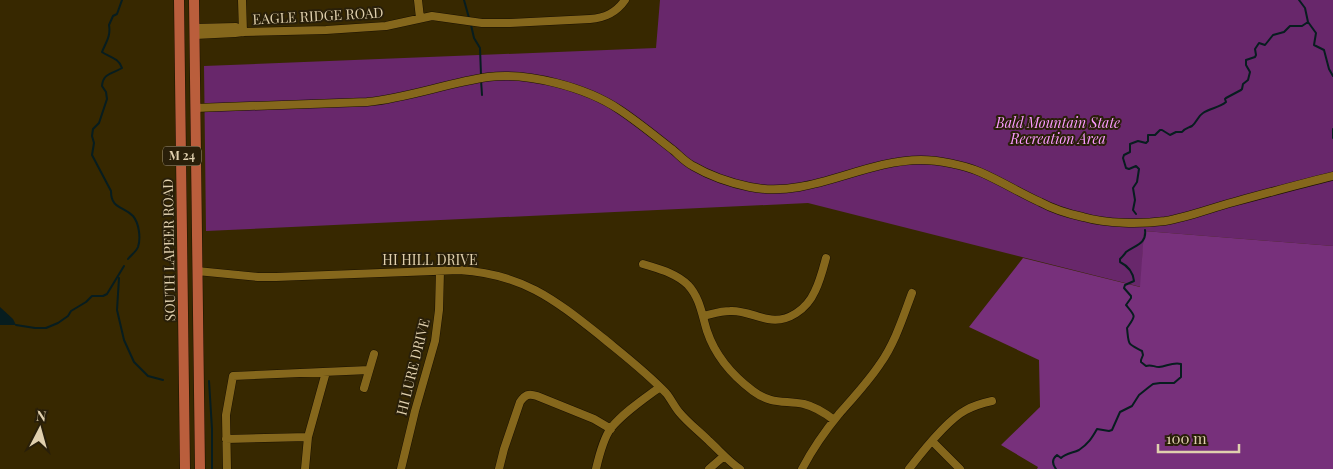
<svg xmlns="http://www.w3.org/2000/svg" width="1333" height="469" font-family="'Playfair Display',serif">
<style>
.green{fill:#68276b}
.forest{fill:#77307b}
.water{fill:#071d1f}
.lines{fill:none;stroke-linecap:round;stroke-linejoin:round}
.stream{stroke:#071d1f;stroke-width:2}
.minor-casing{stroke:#1a1100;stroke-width:9}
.major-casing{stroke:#1a1100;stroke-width:11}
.minor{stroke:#85671c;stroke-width:8}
.major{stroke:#ba5e3c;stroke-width:10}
.labels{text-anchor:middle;stroke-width:4;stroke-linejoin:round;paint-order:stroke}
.shield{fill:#291f09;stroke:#a99b7c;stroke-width:1}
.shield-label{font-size:12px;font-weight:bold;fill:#e0d0ae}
.street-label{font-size:14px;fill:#e0d0ae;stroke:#291f09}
.park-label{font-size:14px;font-style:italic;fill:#fc9bff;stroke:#291f09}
</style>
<rect width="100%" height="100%" fill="#372800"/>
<path class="green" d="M660,0H1333V246L1144,231L1141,287L808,203L206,231L204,66L656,48Z"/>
<path class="forest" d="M1144,231L1333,246V469H1037L1038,467L1001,445L1040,407L1039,360L969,327L1023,258L1140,287Z"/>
<path class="water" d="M0,307L13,319L16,325H0Z"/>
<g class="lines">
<path class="stream" d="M122,0L117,14L113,16L109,25C111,36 106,42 102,52C109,57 119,58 122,68C112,74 103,73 102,86L106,92L107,99L99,123L93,129L92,136L94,143L92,155L111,191C111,209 123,206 133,216C139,223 141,238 138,247C136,252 131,255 128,259
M464,0L469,18
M1299,0L1305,8L1308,22L1316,33L1314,45L1324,50L1329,69L1333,76
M471,25L474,38L480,48L481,75
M481,80L482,95
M1333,129V138
M1136,214L1133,210L1135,200L1133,188L1137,182L1139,169L1136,166L1129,169L1126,168L1123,158L1124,155L1130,152V144L1138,141L1146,143L1148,141V135H1155L1160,130H1162L1170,135L1176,132H1182C1185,128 1188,128 1192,126C1197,122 1198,116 1203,113C1210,108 1219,108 1226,102L1225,99L1226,98L1241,90L1242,89L1243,84L1248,80L1250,72L1246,65V60L1255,57L1256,55L1255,49L1259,43L1265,45L1273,35L1284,32L1290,26H1302L1308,22
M119,278L117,310L124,340L134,362L148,376L163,380
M16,325L35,328H46L58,323L68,316L71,311L86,302L92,296H103L107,294L124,266
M209,381L212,429V469
M1056,469C1052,464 1052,459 1057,455L1061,458C1066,453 1073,453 1079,450C1088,444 1092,438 1097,429L1109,431L1112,430L1120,412L1132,406L1139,395L1149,387L1153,384L1160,383H1174L1181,377V364C1173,362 1167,366 1159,367C1154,367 1151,364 1146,366L1141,362V360L1143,355L1142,351C1127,343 1129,346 1127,328C1136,315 1136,317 1126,305L1131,298V296L1124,288L1125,285L1134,281C1133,272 1128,266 1120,262V259C1122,257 1125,254 1126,252C1135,245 1147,244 1145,230"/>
<g class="minor-casing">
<path id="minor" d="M242,0L243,32
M418,0L420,18
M195,28L236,27L243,32
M195,35L235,33L243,32L326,30L386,26L432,16L482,23H510L590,19C605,18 616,13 625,0
M195,108L367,102C408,98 447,83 488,77C528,72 586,87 620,110C638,122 655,136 673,150C679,155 685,162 693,166C710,176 731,183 750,187C810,199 862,160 921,160C938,160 964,165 980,172C1001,181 1020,193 1040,202C1053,209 1069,214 1083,217C1107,224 1141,224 1165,221C1189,217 1211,208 1234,202C1267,193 1300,184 1333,176
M643,264C659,269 676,273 688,285C700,298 702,315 707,331C715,355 733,376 753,391C772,405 784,400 804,404C816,407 825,413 834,420
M197,271L258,277H276L459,270C524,274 555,300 603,338C625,356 647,373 666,393C671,399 674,406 679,412C688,423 699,431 709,441C719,450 728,461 740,469
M703,316C712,314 721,311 730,311C743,310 756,317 768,319C788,323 807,309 815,291C820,281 823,269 826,258
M364,388L374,354
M226,439L308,437
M932,441L960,469
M227,469L226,415L233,376L369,370
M305,469L308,437L326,372
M401,469L415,411L435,341L439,310L440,271
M499,469L504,449L520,402C525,395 528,393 537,396L594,419L611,429
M596,469C599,456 603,439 611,428C624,412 644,399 660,387
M709,469L724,456
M802,469C812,450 825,431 839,414C853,398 868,382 880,364C895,343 903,317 912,293
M909,469C922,452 947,420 966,410C975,405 983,403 992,401"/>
</g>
<g class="major-casing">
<path id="major" d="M179,0L185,469
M194,0L200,469"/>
</g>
<use href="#minor" class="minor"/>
<use href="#major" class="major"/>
</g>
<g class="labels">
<rect class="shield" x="163" y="146.5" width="38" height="19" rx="4"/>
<g class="shield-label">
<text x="182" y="160">M 24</text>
</g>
<g class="street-label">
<text transform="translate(318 16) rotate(-3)" y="5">EAGLE RIDGE ROAD</text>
<text transform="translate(169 250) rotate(-91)" y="5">SOUTH LAPEER ROAD</text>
<text x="430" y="265">HI HILL DRIVE</text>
<text transform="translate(413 367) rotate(-76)" y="5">HI LURE DRIVE</text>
</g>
<g class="park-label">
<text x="1058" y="128">Bald Mountain State<tspan x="1058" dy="16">Recreation Area</tspan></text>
</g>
</g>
<g transform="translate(40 429) rotate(6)" stroke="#291f09" stroke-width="4" paint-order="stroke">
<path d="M0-4L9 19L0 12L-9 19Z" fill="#e0d0ae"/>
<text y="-8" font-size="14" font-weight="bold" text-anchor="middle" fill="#e0d0ae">N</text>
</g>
<path d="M1158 444v8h81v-8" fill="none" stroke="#e0d0ae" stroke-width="2.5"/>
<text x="1166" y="444" font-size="15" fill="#e0d0ae" stroke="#291f09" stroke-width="4" paint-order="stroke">100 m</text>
</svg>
